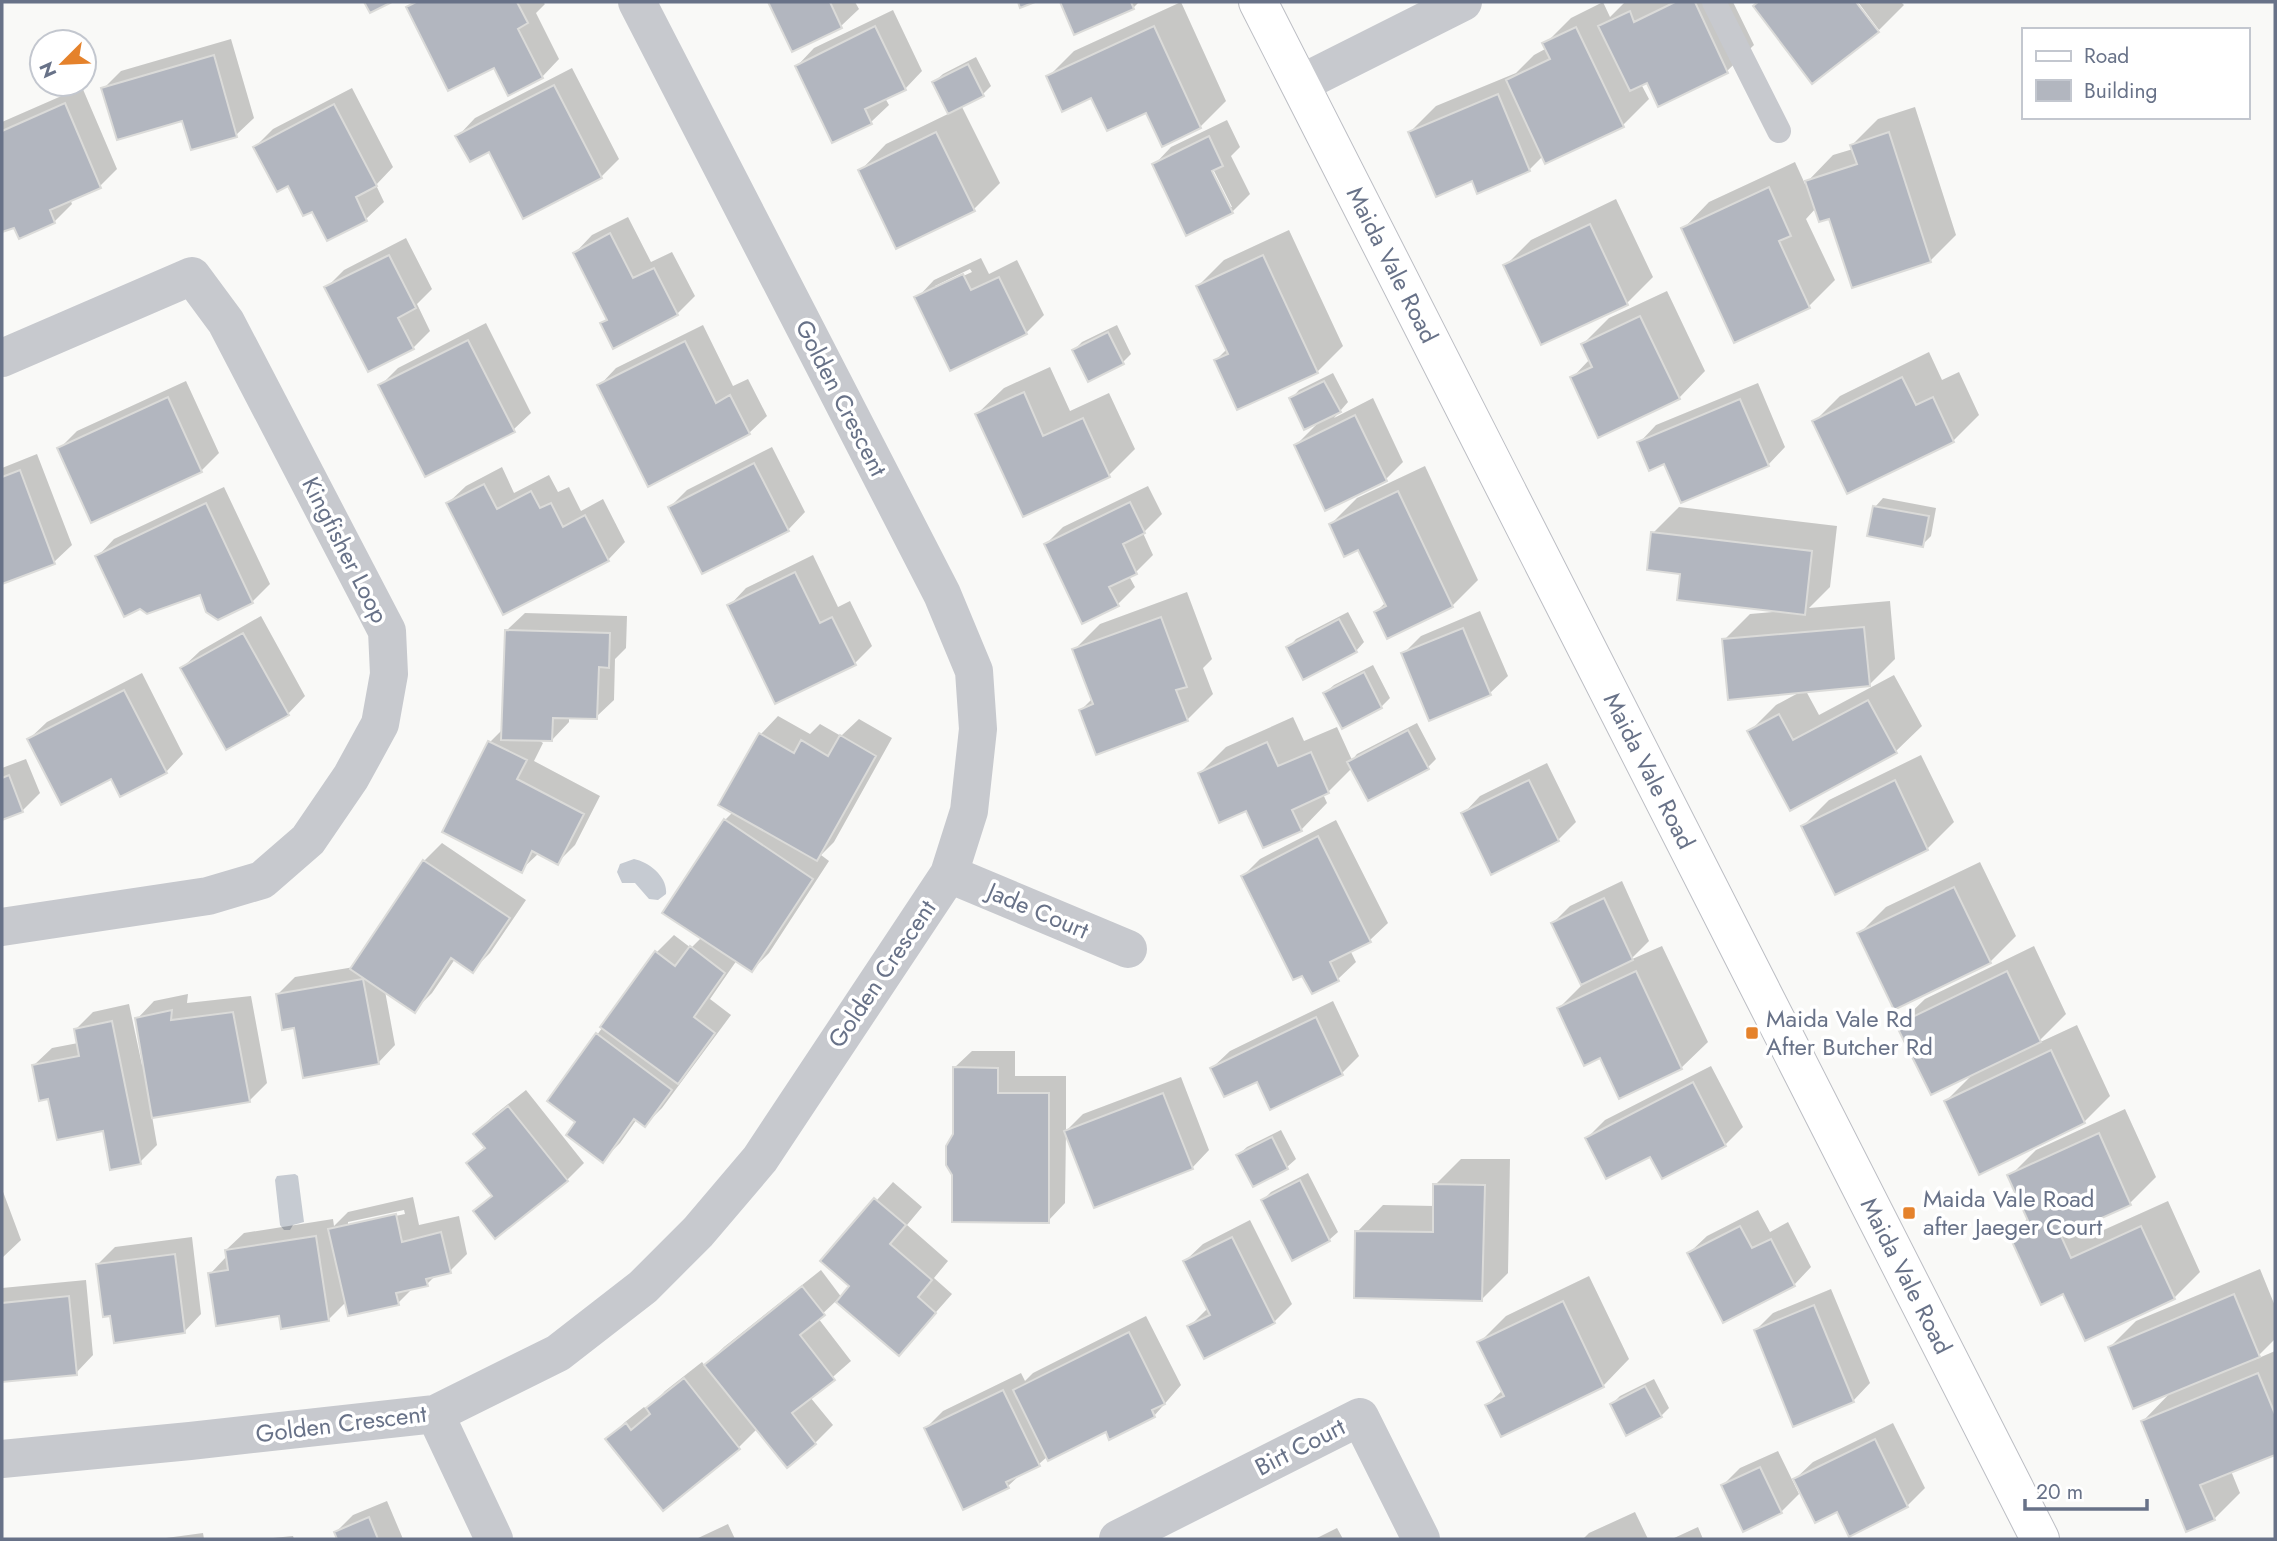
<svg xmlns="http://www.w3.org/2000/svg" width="2277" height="1541" font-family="Jost,sans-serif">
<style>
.water{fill:#c6cbd2}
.shadow{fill:#0003;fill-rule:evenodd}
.building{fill:#b2b6bf;stroke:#dbdbd9;stroke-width:2}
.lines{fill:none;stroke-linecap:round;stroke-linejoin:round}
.secondary-casing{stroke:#bcbec4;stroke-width:40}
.service{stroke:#c7c9ce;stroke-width:24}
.minor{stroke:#c7c9ce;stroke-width:38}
.secondary{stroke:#fff;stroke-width:38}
.poi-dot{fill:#e5822b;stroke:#fff;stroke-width:2.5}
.labels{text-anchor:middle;stroke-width:7;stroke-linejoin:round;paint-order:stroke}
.street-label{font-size:24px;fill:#687288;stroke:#fff}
.poi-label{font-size:24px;fill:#687288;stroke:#fff;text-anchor:start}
</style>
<rect width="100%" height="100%" fill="#f9f9f7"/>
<path class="water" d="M634,859C649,862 668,877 666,894L658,900L649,899L635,883H622L617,872L620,864Z
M295,1174L298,1176L304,1222L293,1225L290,1230H284L280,1225L275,1180L277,1176Z"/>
<path class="shadow" d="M414,2H543L545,4L536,13L559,59L542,77L495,66L408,7Z
M770,2H855L859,9L841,26L793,50Z
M1061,2H1139L1133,8L1075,33Z
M1181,2L1226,101L1200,127L1092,96L1048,77L1074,51Z
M1603,2L1610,17L1625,2H1733L1754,45L1727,71L1659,104L1648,81L1641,84L1649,99L1623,125L1543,156L1529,170L1473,179L1410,132L1436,106L1516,73L1534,55L1547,48L1545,44L1571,18Z
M1858,2H1901L1904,5L1879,30Z
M893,10L922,71L905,89L885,98L889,105L871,122L833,141L797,66L814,48Z
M231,39L254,118L236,135L183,119L103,89L121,71Z
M976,57L991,86L983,94L961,105L1000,183L974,209L860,171L886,144L950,113L934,82L943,74Z
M572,68L619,159L601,177L490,150L458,136L475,118Z
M82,87L117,169L100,186L70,199L72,204L54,222L14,225L2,230V122Z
M352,88L393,167L376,185L384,202L366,219L328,239L313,209L255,147L273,129Z
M1915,107L1956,235L1930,261L1830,217L1816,208L1806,219L1835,280L1809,306L1683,229L1709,202L1795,162L1805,184L1833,155L1853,149L1852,145L1878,119Z
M1227,120L1240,147L1231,156L1250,194L1232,212L1154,165L1171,147ZM1210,163L1232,207H1228L1207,164Z
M1616,199L1653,277L1627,303L1505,266L1531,240Z
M628,217L651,262L672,252L695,296L677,314L602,324L608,318L575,253L592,235Z
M1289,230L1343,346L1317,372L1216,360L1227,349L1198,286L1224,260Z
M406,238L432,289L417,304L430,331L413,348L327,287L344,270Z
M981,258L989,274L1017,260L1044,315L1026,333L917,298L934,280ZM970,269L972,272L935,289V286Z
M1667,291L1705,371L1679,398L1572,378L1590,359L1583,344L1609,318Z
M486,323L531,413L513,430L381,385L398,368Z
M703,325L733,386L748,379L767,416L749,433L599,386L616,368Z
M1117,325L1131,354L1123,362L1074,350L1082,342Z
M1929,352L1942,380L1959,372L1979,415L1953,441L1814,422L1840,396Z
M1050,367L1070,411L1109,393L1135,449L1109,475L977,414L1004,388Z
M1333,373L1348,402L1334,418L1373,398L1403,462L1386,479L1296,445L1319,422L1291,399L1299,390Z
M186,381L219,453L201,471L92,521L59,449L77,431Z
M1758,383L1785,447L1768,465L1665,462L1639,443L1656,425Z
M772,447L805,512L788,530L670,507L687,490Z
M37,454L72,545L54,562L2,582V468Z
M1425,466L1478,580L1452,606L1376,612L1386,602L1359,547L1331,524L1357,498Z
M502,467L514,493L549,475L558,492L569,487L581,511L603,499L625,542L608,560L448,503L466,486Z
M1148,486L1162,514L1143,533L1153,555L1136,572L1129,576L1135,587L1117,605L1046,544L1063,527Z
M224,487L270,584L252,602L201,593L97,557L114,539Z
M1883,498L1936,508L1931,536L1922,545L1875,507Z
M1679,507L1837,526L1830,587L1809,608L1890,601L1895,659L1869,685L1806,691L1819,715L1894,675L1922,726L1895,752L1790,808L1750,731L1776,705L1802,691L1724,640L1750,614L1773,612V610L1682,572L1653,533Z
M813,555L838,607L850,601L872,646L855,663L729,606L746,588Z
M1187,592L1212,659L1203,668L1213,694L1187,720L1081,710L1092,699L1074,650L1100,624Z
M1480,611L1508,676L1490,693L1403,654L1421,636Z
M1348,612L1364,642L1356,651L1288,648L1296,639Z
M525,613L627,616L626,648L615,659L614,700L596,717L569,716V722L552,740L537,739L543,743L534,761L600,796L575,845L558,862L539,853L521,870L444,831L490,742L504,728L507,630Z
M261,616L305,696L288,714L182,668L200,651Z
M1373,665L1390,698L1381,707L1342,727L1325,693L1334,685Z
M142,673L183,754L166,772L112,777L29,739L47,722Z
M778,716L810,734L820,724L841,736L859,719L892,738L834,842L821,855L829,861L769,953L752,970L737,960L710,999L731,1015L662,1108L645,1125L637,1119L620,1143L603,1160L577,1122L597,1035L657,952L674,935L691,948L702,937L725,820L733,812L721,805L761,734Z
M1293,717L1304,741L1337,727L1352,760L1357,754L1417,723L1436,759L1428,767L1352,768L1328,792L1323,794L1327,803L1301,830L1247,809L1200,773L1226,747Z
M1921,755L1954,822L1927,849L1835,893L1803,826L1829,800Z
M26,759L40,793L22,811L2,818V768Z
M1547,763L1576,822L1558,840L1463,814L1480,796Z
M1336,820L1388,923L1370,940L1350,950L1356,962L1338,979L1243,876L1260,859Z
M442,843L526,900L490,953L473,970L455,959L432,993L415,1010L385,991L395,1045L378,1063L296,1026L277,995L295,977L354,967L424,861Z
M1980,862L2016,936L1990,962L1860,933L1886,907Z
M1622,881L1649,941L1630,960L1662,946L1708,1042L1681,1068L1620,1097L1601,1056L1559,1008L1582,985L1553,923L1570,906Z
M2034,946L2066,1014L2036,1044L2077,1025L2110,1096L2084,1122L1946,1101L1974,1073L1898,1025L1925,999Z
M188,994L187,1003L251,996L267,1083L249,1101L152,1116L157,1145L140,1162L104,1129L50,1097L34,1065L52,1048L78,1043L76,1029L93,1012L129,1004L142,1065H145L137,1019L154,1001Z
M1333,1001L1359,1056L1342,1073L1212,1068L1230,1051Z
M972,1051H1015V1076H1066V1131L1083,1114L1181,1077L1209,1150L1192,1168L1066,1132L1065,1203L1048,1221L954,1135V1068Z
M1711,1066L1743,1127L1725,1145L1662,1176L1651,1155L1587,1138L1605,1120Z
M526,1090L584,1163L567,1180L476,1211L493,1194L469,1163L485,1146L475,1134L493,1116Z
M2125,1109L2156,1177L2130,1203L2092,1221L2097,1233L2168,1201L2200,1272L2174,1298L2064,1292L2011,1235L2029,1217L2010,1176L2036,1150Z
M1281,1130L1296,1159L1287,1167L1238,1155L1247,1147Z
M1461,1159H1510L1508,1273L1482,1299L1357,1232L1383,1205L1435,1206V1185Z
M1308,1173L1338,1232L1329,1240L1263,1200L1271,1192Z
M893,1182L922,1207L907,1225L948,1261L934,1278L952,1294L899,1354L837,1300L818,1318L851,1361L810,1397L833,1425L815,1443L787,1466L757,1429L739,1447L608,1439L625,1422L644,1407L647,1410L665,1391L702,1362L705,1366L724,1347L821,1270L842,1298L852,1286L823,1261Z
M2,1189L21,1240L2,1258Z
M413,1197L419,1225L459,1216L467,1254L450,1271L436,1275L427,1284L414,1287L398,1303L347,1301L328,1320L280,1314L210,1274L227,1256L226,1250L244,1233L333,1219L334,1226L348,1212ZM404,1210L405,1214L348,1226V1222Z
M1758,1210L1770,1232L1788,1222L1811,1267L1794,1285L1689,1253L1707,1236Z
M1250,1220L1292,1304L1274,1322L1190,1326L1208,1308L1185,1261L1203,1244Z
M192,1237L201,1314L184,1332L112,1314L98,1264L115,1247Z
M2260,1269L2275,1306V1339L2254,1360L2275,1351V1453L2231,1471L2240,1493L2214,1519L2143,1421L2173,1390L2110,1347L2136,1321Z
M1589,1276L1629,1359L1603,1386L1487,1405L1503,1390L1480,1342L1506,1316Z
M86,1280L93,1355L76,1373L2,1380V1288Z
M1831,1289L1870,1383L1853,1401L1756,1330L1773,1313Z
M1146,1316L1181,1385L1154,1416L1107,1430L1048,1456L1039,1464L1022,1473L1008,1486L926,1428L943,1411L1021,1373L1025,1381L1033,1373Z
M1654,1379L1669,1408L1661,1416L1612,1404L1620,1396Z
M1893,1423L1925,1488L1907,1506L1838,1510L1794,1480L1813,1462Z
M1778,1451L1799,1494L1781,1512L1723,1485L1740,1468Z
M387,1501L403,1539H339L336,1532L353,1515Z
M1635,1512L1648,1539H1583L1589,1533Z
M728,1524L735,1539H696Z
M1698,1527L1703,1539H1672Z
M1337,1528L1343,1539H1315Z
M203,1533L204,1539H165L166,1538Z
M293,1536L294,1539H263Z"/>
<path class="building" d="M364,2H392L370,13Z
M416,2H517L528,23L518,29L543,78L508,96L494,68L448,91L406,7Z
M768,2H830L842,28L792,52Z
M1018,2H1035L1020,8Z
M1060,2H1131L1134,9L1074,35Z
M1675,2H1695L1728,73L1658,107L1647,83L1630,91L1598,26L1630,11L1634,22Z
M1758,2H1856L1879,32L1812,84L1753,6Z
M875,26L906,90L865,109L872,124L832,143L795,66Z
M1154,26L1201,128L1162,147L1146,113L1107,131L1091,98L1062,112L1046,76Z
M1576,27L1624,127L1545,164L1506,80L1550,59L1542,43Z
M214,55L237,137L191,150L182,121L117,140L101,88Z
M968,64L984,96L948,114L932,82Z
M554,85L602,178L523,219L489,152L470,162L455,136Z
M1498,94L1530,171L1477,194L1472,181L1436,197L1408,132Z
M65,103L101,188L50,210L55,223L19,239L14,228L2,232V131Z
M334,104L377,186L356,197L367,221L327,241L312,212L303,216L288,186L277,192L253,147Z
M936,132L975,211L896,249L858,170Z
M1889,132L1931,262L1852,288L1829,219L1819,222L1805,181L1857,164L1850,145Z
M1209,136L1223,166L1212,171L1233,213L1186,236L1152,164Z
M1769,187L1791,236L1779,241L1810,308L1734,343L1681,228Z
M1590,224L1628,305L1541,345L1503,265Z
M610,233L633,278L654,268L678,315L613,349L600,323L607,320L573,253Z
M389,255L416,308L398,318L414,349L368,372L324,287Z
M1263,255L1318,373L1237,410L1214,360L1228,354L1196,286Z
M963,274L971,290L999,277L1027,334L950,371L914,297Z
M1640,316L1680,399L1598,438L1570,377L1592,367L1581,344Z
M1108,332L1124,364L1088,382L1072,350Z
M468,340L515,432L425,477L378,385Z
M685,341L716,403L730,395L750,434L648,487L597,385Z
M1902,377L1916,405L1933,397L1954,442L1847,494L1812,421Z
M1324,381L1341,412L1304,430L1289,398Z
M1024,392L1043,436L1083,418L1110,477L1023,517L975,414Z
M168,397L202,472L91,523L57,448Z
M1740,399L1769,466L1681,503L1664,464L1649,471L1637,442Z
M1355,415L1387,481L1325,511L1294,445Z
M754,463L789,531L702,574L668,507Z
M20,470L55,564L2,584V477Z
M484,484L497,509L531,491L540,508L551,503L563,527L585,515L609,561L503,615L446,503Z
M1398,491L1453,607L1387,639L1374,612L1386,606L1358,550L1344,557L1329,524Z
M1130,502L1145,533L1123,544L1137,574L1109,587L1119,606L1082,624L1044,544Z
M206,503L253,603L218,620L206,612L200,595L147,614L140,609L124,617L95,556Z
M1873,506L1929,516L1923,547L1867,536Z
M1651,532L1812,551L1805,615L1677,600L1680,574L1647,570Z
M795,572L820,623L832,617L856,665L775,704L727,605Z
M1161,617L1187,687L1176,690L1188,721L1096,755L1079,710L1093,704L1072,649Z
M1339,619L1357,652L1303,680L1286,647Z
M1864,627L1870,686L1728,700L1722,639Z
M1463,628L1491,695L1429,721L1401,653Z
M505,630L610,633L609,668L599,667L597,719L553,718L552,741L501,740Z
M243,633L289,715L226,750L180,668Z
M1364,672L1382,708L1342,729L1323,693Z
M124,690L167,773L120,797L111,779L61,805L27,739Z
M1868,700L1897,753L1790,811L1747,731L1779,714L1793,740Z
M1408,730L1429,769L1368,801L1347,762Z
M759,733L794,753L801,740L828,756L840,735L876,756L817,861L718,805Z
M488,741L527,760L517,779L584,814L558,865L532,851L522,873L442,832Z
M1267,742L1278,766L1311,752L1329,793L1292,810L1302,831L1263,848L1246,811L1219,823L1198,773Z
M9,775L23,812L2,820V778Z
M1529,780L1559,841L1491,875L1461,813Z
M1895,780L1928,850L1835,895L1801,826Z
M724,819L813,879L752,972L662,913Z
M1318,836L1371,942L1330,962L1339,981L1312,994L1302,976L1293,980L1241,876Z
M423,860L510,918L473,973L451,958L415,1013L350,969Z
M1954,887L1991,963L1894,1010L1857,933Z
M1604,898L1633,960L1581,985L1551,923Z
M690,946L725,973L694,1017L715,1033L678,1084L600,1027L655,951L675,966Z
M1636,971L1682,1069L1619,1099L1600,1058L1584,1066L1557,1008Z
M2007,971L2041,1042L1931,1095L1896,1025Z
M363,979L379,1064L303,1078L294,1028L282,1030L276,994Z
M172,1010L171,1020L233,1012L250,1102L152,1118L135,1018Z
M1316,1017L1343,1075L1270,1110L1257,1082L1224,1097L1210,1068Z
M112,1021L141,1164L110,1170L103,1131L57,1140L48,1099L39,1101L32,1065L79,1056L74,1029Z
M596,1033L672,1090L645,1127L634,1119L603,1163L566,1135L575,1122L547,1101Z
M2051,1050L2085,1123L1979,1175L1944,1101Z
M953,1067L998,1068V1093H1049V1223L952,1222V1175L946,1165V1146L953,1134Z
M1693,1082L1726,1146L1662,1179L1650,1157L1606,1179L1585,1138Z
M1163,1093L1193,1169L1094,1208L1064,1131Z
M508,1106L568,1181L495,1239L473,1211L492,1196L466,1163L485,1148L473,1134Z
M2099,1133L2131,1205L2061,1236L2071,1258L2141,1226L2175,1299L2085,1341L2063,1294L2041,1305L2009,1235L2030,1225L2007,1175Z
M1272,1137L1288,1169L1253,1187L1236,1155Z
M1300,1180L1330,1241L1292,1261L1261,1200Z
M1433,1184L1485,1185L1482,1301L1354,1298L1355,1231L1433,1232Z
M874,1198L906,1225L890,1244L932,1280L918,1297L936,1313L899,1356L836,1302L849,1286L820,1261Z
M396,1214L402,1242L441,1232L451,1273L426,1279L428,1286L396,1293L399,1305L348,1316L328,1229Z
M1740,1226L1752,1248L1771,1239L1795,1286L1723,1323L1687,1253Z
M316,1236L329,1321L281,1329L279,1316L216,1326L208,1273L228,1270L225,1250Z
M1232,1237L1275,1323L1204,1359L1187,1326L1210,1315L1183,1261Z
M175,1254L185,1333L114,1343L110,1316L103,1317L96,1264Z
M802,1286L825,1315L800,1335L835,1380L792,1413L816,1444L787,1468L704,1365Z
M2234,1294L2260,1357L2133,1409L2108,1347Z
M69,1296L77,1375L2,1382V1303Z
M1563,1301L1604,1387L1501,1437L1485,1405L1504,1396L1477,1342Z
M1814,1305L1854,1402L1793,1427L1754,1330Z
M1129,1332L1165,1404L1152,1410L1155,1417L1109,1440L1106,1432L1048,1461L1013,1390Z
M2258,1373L2275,1414V1455L2200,1485L2215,1520L2186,1532L2141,1421Z
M684,1378L740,1449L663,1511L605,1439L626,1423L631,1430L650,1414L646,1408Z
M1645,1386L1662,1417L1626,1436L1610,1404Z
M1003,1390L1040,1466L1006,1482L1009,1488L963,1510L924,1428Z
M1875,1439L1908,1507L1849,1537L1837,1512L1815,1523L1793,1479Z
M1760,1467L1782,1513L1743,1532L1721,1485Z
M369,1517L378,1539H337L334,1532Z"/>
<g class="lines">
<g class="secondary-casing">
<path id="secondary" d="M1258,2L2040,1539"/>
</g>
<path class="service" d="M1714,2L1779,131"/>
<path class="minor" d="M1300,84L1463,2
M2,358L192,276L226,322L387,631L389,674L380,724L351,777L308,840L262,880L208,896L2,927
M949,874L1128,949
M435,1414L494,1539
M2,1459L190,1441L435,1414L558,1353L643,1287L698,1232L760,1159L949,874L969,811L978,729L974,671L942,594L637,2
M1118,1539L1360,1417L1421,1539"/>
<use href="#secondary" class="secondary"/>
</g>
<g class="poi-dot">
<rect x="1745" y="1026" width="14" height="14" rx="3.5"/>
<rect x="1902" y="1206" width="14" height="14" rx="3.5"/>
</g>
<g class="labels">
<g class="street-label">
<text transform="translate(1392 265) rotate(63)" y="8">Maida Vale Road</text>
<text transform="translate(841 398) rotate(63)" y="8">Golden Crescent</text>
<text transform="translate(345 550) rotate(63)" y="8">Kingfisher Loop</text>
<text transform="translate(1649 771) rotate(63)" y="8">Maida Vale Road</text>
<text transform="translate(1038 911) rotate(23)" y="8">Jade Court</text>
<text transform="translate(882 974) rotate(-56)" y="8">Golden Crescent</text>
<text transform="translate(1906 1276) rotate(63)" y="8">Maida Vale Road</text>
<text transform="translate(341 1424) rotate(-7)" y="8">Golden Crescent</text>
<text transform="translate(1300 1447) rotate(-27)" y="8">Birt Court</text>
</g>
<g class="poi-label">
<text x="1766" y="1027">Maida Vale Rd<tspan x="1766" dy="28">After Butcher Rd</tspan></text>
<text x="1923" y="1207">Maida Vale Road<tspan x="1923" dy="28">after Jaeger Court</tspan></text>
</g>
</g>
<rect width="2277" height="1541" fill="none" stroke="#687288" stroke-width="7"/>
<rect x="2022" y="28" width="228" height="91" fill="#ffffff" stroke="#c3c7cf" stroke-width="2"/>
<rect x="2036" y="51" width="35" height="10" fill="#ffffff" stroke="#c3c7cf" stroke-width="2"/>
<text x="2084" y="63" font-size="21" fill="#687288">Road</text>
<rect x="2036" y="80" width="35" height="21" fill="#b2b6bf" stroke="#c3c7cf" stroke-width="2"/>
<text x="2084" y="98" font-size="21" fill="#687288">Building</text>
<g transform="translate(63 63) rotate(246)"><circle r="33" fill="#ffffff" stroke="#c3c7cf" stroke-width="2"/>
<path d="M0-5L12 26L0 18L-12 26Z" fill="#e5822b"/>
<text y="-10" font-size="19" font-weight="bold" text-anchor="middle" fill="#687288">N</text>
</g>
<path d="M2025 1499v10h122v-10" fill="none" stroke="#687288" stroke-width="3.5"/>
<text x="2036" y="1499" font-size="21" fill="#687288" stroke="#ffffff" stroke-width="5" paint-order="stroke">20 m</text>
</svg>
